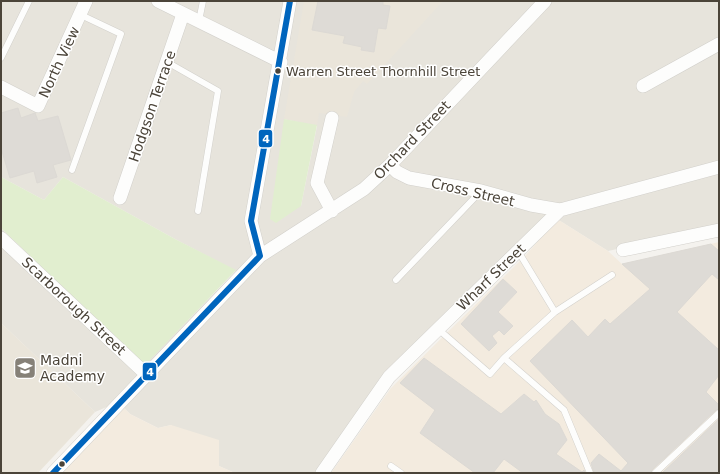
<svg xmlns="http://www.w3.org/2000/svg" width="720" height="474" font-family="'DejaVu Sans',sans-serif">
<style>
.residential{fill:#e7e4dc;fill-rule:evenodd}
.commercial{fill:#f3ebdf}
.education{fill:#eae5da}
.green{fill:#e1eecf}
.building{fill:#dedbd6;stroke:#dcd9d4}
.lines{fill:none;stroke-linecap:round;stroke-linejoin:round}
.lane-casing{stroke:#d2d0cb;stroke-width:7}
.street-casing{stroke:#d2d0cb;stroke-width:14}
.lane{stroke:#fdfdfc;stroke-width:6}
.street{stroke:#fdfdfc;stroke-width:13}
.bus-1-casing{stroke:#fff;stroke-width:9}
.bus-1{stroke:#0065bd;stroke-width:6}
.bus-dot{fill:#4b4439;stroke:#fff;stroke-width:1.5}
.labels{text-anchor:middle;stroke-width:3;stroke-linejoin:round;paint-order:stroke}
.bus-label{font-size:13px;fill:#4b4439;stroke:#fff;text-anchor:start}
.street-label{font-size:14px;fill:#4b4439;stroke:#fff}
.poi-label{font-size:14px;fill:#4b4439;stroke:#fff;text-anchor:start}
.line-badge{stroke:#fff;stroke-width:1.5}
.badge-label{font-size:11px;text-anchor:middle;font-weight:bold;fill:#fff}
</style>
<rect width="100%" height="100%" fill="#f4f2ee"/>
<path class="residential" d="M1,1H719V227L608,251L557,219L439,323L319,473H235L219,466L171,425L158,428L130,414L118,402L95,412L1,323V228L143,366L236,271L175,239L63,177L44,200L1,177ZM284,119L317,126L301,206Z"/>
<path class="commercial" d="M557,219L608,251L622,264L719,242V473H331L391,388L526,255Z
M122,406L130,414L158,428L171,425L219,440V466L235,473H55Z"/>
<path class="education" d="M304,1H440L442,2L367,84L363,81L354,92L347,117L319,113L317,125L284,119Z
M1,323L95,412L38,473H1Z"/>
<path class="green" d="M284,119L317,125L301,206L276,223L270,219Z
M1,177L44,200L63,177L175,239L236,270L144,366L1,228Z"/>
<path class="building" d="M318,1H383V5L390,6L386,29L378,28L374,52L361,50L362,47L343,43L345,36L312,30Z
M18,108L21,118L35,113L38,121L58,116L71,160L53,165L57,177L37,183L34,171L10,178L1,148V113Z
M711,244L719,251V280L712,274L677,312L719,350V375L706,392L719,405V409L716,410L652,470L651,473H594L591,463L599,454L621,471L628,463L530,361L572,320L588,337L605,319L610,324L650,289L622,264Z
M503,279L517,292L498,312L513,326L504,335L499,330L492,336L497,343L489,351L461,324Z
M424,358L501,414L524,394L534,402L536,400L545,414L559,424L567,440L556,454L582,472L584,470L585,473H523L504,459L493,473H475L420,433L435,410L400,383Z
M719,419V473H662Z"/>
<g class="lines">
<g class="lane-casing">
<path id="lane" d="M199,21L203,1
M1,58L29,1
M167,62L218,91L198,211
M72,170L121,34L81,15
M518,251L555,312L612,275
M396,280L481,191
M438,329L490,374L504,358L555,312
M504,358L564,410L590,473
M391,466L401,473
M655,473L719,413"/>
</g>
<g class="street-casing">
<path id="street" d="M158,1L281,62
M643,86L719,44
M1,87L38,106L86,1
M332,118L317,183L332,211
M390,165L397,172L409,178L481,191L531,205L560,210
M120,198L183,14
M1,238L147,375
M623,250L719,230
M260,256L364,189L390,165L545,1
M53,473L260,256L251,221L290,1
M322,473L389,377L560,210L719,167"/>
</g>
<use href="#lane" class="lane"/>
<use href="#street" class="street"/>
<g class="bus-1-casing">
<path id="bus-1" d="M53,473L260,256L251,221L290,1"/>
</g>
<use href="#bus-1" class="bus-1"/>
</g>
<defs>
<g id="school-square" transform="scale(1.15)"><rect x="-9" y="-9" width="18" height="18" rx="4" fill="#868178" stroke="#fff"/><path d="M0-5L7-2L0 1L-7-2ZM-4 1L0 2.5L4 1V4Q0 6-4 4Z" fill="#fff"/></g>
</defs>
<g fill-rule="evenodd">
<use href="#school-square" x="25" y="368"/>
</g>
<g class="bus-dot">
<circle cx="278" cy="71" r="3.5"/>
<circle cx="62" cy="464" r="3.5"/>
</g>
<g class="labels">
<g class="bus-label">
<text x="286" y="76">Warren Street Thornhill Street</text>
</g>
<g class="street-label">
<text transform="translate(59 62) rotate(-65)" y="5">North View</text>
<text transform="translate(152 106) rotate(-71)" y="5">Hodgson Terrace</text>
<text transform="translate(412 140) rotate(-46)" y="5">Orchard Street</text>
<text transform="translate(473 192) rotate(13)" y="5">Cross Street</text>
<text transform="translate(491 277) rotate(-44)" y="5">Wharf Street</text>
<text transform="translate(74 306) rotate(43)" y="5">Scarborough Street</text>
</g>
<g class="poi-label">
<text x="40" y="365">Madni<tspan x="40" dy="16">Academy</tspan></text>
</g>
</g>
<g class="line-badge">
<rect x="258" y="129" width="15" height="19" rx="4" fill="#0065bd"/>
<rect x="142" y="362" width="15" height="19" rx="4" fill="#0065bd"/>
</g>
<g class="badge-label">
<text x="266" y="143">4</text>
<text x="150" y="376">4</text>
</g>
<rect width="720" height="474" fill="none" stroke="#4b4439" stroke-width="4"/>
</svg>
